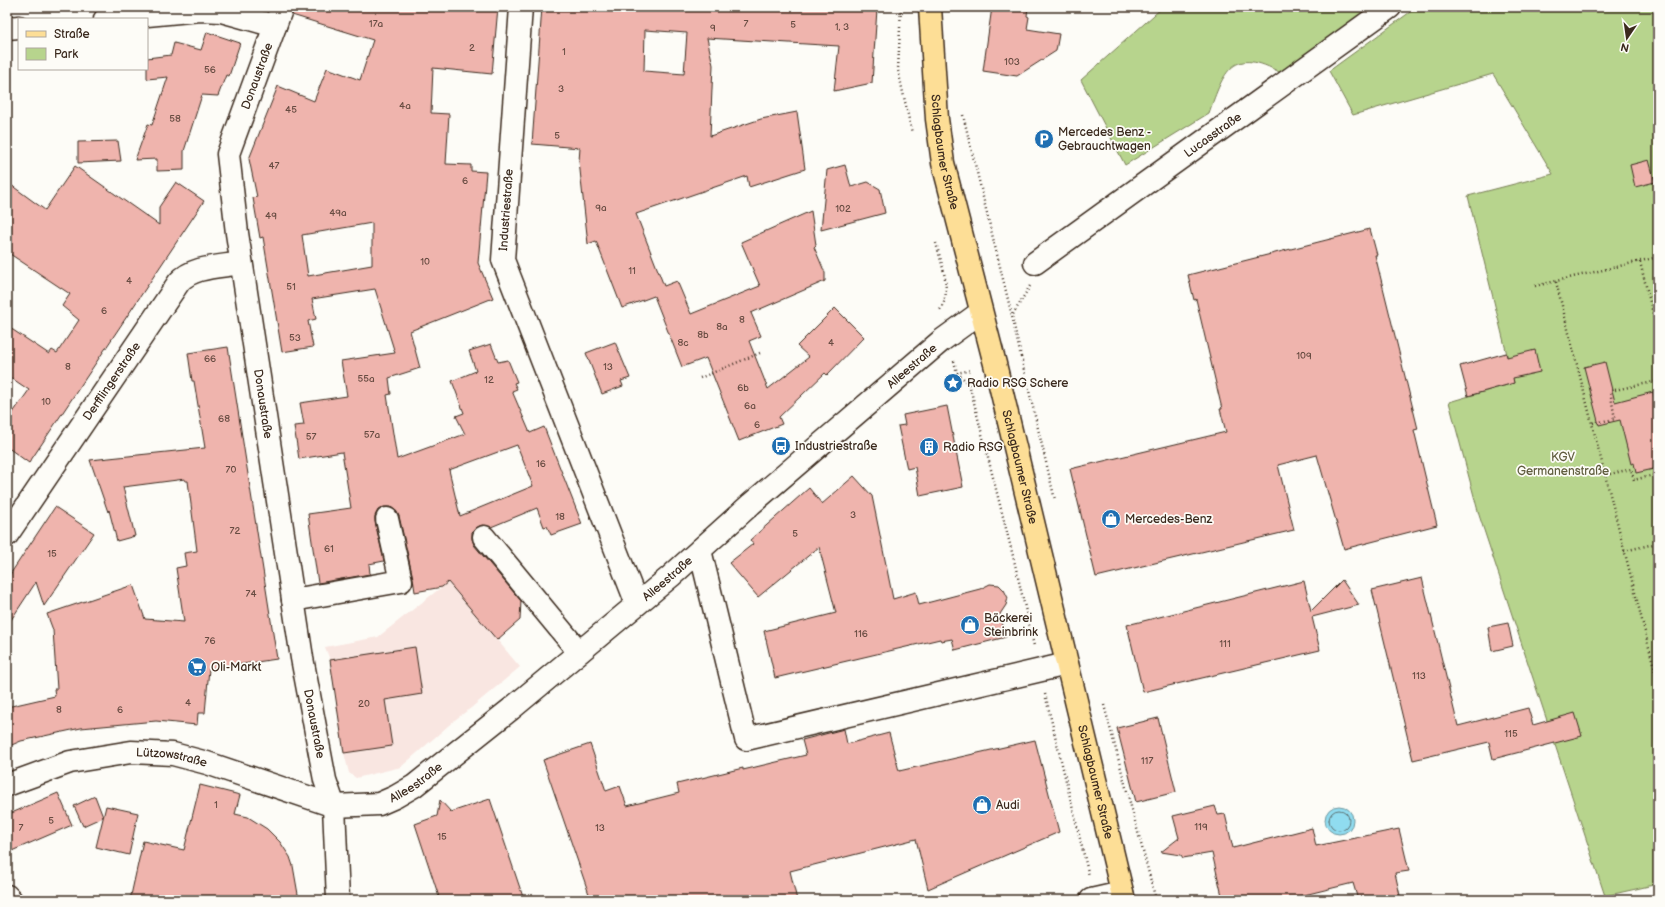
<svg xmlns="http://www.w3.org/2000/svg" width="1665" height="907" font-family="'Balsamiq Sans',sans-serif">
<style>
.built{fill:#f9e6e1}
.green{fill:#b7d48d;stroke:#797f56}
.water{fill:#90dcf0;stroke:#6e959c}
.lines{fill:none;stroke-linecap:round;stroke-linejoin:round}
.shore{stroke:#5d7172;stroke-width:1}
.building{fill:#efb4ad;stroke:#3b2a1e;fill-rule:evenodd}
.minor-casing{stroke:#3b2a1e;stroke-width:25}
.major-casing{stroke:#3b2a1e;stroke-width:25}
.path{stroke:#3b2a1e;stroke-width:2.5;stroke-dasharray:1 3;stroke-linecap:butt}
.minor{stroke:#fdfcf7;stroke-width:22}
.major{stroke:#fdde96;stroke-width:22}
.labels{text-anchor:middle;stroke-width:3.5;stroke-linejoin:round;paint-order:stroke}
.number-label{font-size:10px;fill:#684c42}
.street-label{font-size:12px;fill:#3b2a1e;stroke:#fdfcf7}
.poi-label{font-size:12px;fill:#3b2a1e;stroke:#fdfcf7;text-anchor:start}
.park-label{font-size:12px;fill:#605d3f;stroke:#fdfcf7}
</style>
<rect width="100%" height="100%" fill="#fdfcf7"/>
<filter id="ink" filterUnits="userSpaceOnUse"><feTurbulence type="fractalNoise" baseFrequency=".025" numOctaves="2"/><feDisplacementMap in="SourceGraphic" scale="8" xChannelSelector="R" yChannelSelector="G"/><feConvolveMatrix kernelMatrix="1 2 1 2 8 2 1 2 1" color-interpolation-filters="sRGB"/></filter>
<g filter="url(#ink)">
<path class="built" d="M448,582L520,667L471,708L456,719L401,767L356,778L349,773L344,753L330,660L325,647L378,637Z"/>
<path class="green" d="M1163,7H1373L1281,73C1233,46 1224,70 1209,113L1125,165L1081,80Z
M1417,7H1658V884L1605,896L1479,515L1449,402L1514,383L1468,196L1553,174L1493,74L1353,115L1329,71Z"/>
<path class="water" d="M1325 820a14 14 0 1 1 28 0a14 14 0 1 1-28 0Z"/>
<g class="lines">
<path class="shore" d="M1329 820a10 10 0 1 1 20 0a10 10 0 1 1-20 0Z"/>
</g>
<path class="building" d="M294,7H498L492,74L433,68L431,113L449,114L446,164L471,165V171L486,172L478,263L493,298L410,331L420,368L389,378L391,394L387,395L397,459L465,434L456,416L464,413L452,381L476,371L469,351L491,344L498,362L508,360L517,382L514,383L517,389L512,391L530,433L544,427L582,524L551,535L547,526L544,527L537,508L491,527L482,525L476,528L472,532V539L474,545L521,601L520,620L497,640L448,582L442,587L415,592L413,578L399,516L396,511L391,507H384L378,510L375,516V522L384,561L369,564L370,574L318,583L308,514L351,508L342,452L299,459L294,426L304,425L300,403L347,396L341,361L395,353L375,289L312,299L316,319L308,321L313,347L282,352L263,237L260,238L253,198L257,197L249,159L278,86L314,101L327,68L360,80L373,40L292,15ZM372,223V265L308,276L302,235ZM517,445L533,486L460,516L449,470Z
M542,7H849L877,9L872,83L834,91L839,46L707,38L713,65L710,136L761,119L797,112L805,169L749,187L747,176L636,214L664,286L677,281L691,314L760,286L741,242L811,211L816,245L814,247L825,273V281L751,313L761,336L749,341L768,389L809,357L797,346L835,308L864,337L827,375L825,373L779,417L782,424L739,441L706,358L682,367L654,296L622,308L596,241L588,244L579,161L580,148L532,144ZM645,30L687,33L684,74L644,71Z
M992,7H1028L1027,16L1029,17L1027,29L1059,34L1056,51L1017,76L983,71Z
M207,32L240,43L229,76L226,75L218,96L202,95L184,151V170L157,171V159L135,160L148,124L152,125L168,77L147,79V58L171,55L174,43L201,50Z
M118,141L121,161L78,163V142Z
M1649,160L1655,182L1635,187L1630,165Z
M845,165L851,187L868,182L880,189L885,213L821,230L827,170Z
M75,166L159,225V207L176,182L204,201L29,463L7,447V421L29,390L7,375V326L49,354L52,350L57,353L79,320L62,306L70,294L7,252V182L45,210Z
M1370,229L1377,255H1375L1418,429L1414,430L1437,525L1344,549L1317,455L1278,465L1294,530L1096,577L1070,469L1226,432L1220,409H1222L1196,299L1194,300L1188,275Z
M615,342L630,378L621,381L623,386L602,394L586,353Z
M228,347L277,659L209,669L205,713H198L197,725L156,721L81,728L21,741L7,747V707L55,696L54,689H57L53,630L47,614L133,585L145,619L184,622L176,568L186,566L184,553L197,551L188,481H185V479L123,487L135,536L117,541L109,510L108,512L90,460L205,448L194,381H192L188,353Z
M1535,350L1540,372L1513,378L1514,383L1468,396L1460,366L1506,353L1507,357Z
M1605,362L1615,402L1653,392L1658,411V468L1636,473L1634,463L1631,464L1620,420L1599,425L1584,367Z
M947,406L963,487L920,496L915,467L907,469L898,426L905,425L903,415Z
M854,476L872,496L893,599L916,592L919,605L980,589L990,584L999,585L1004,590L1008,598L1006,605L1000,614L1006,637L955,650L952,639L941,641L940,639L775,678L764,631L836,613L819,547L758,597L729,563L753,544L750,540L809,488L822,504Z
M55,507L94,533L44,606L36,582L7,626V579Z
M1422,578L1458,726L1528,708L1533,725L1575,713L1582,736L1493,759L1489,742L1413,760L1372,590Z
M1342,580L1359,605L1312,617L1320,650L1143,692L1127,625L1304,581L1311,611Z
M1508,623L1513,646L1492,651L1488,627Z
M415,647L422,694L385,700L392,746L344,753L330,660Z
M1158,718L1176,792L1136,802L1117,728Z
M844,729L847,744L889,733L899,771L1035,740L1059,832L928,889L916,839L790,871L797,900H591L543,760L590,744L606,791L620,786L627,806L679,793L677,784L743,768V770L806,755L802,740Z
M200,785L240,795L235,814L248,817L267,829L280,842L290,857L293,866L299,900H130L143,841L184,850Z
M58,793L72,825L7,853V815Z
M95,796L103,817L83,826L74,806Z
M490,799L524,900H440L415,824L437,816L440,800L451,812Z
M106,806L138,813L129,855L96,847Z
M1215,806L1218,815L1225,814L1233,848L1312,828L1316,846L1399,829L1409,871L1395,873L1401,900H1358L1353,883L1284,900H1223L1212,853L1183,858L1181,855L1161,852L1179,838L1173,816Z"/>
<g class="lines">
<g class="minor-casing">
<g id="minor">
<path id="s1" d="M282,7L228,154L237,233L302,658L325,780L334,806L338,900"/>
<path d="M521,7L503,260L637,604"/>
<path d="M105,19L200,10L221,11L275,26"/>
<path d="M7,28L19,27"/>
<path id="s2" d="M1035,263L1390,7"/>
<path id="s3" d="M7,535L179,282C193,266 220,267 241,263"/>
<path d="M484,537L579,652"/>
<path d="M700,550L746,739L1067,664"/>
<path d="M293,600L401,581L387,519"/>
<path id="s4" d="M7,785L70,762L131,752L173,754L207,763L334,806L379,804L395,797L414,786L511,709L671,576L751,504L941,341L981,312"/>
<path d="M7,896L11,900"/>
<path d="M1091,900L1122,893"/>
</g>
</g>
<g class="major-casing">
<g id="major">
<path id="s5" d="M930,7L937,119L943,163L995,364L1124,900"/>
</g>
</g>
<path class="path" d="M901,7L898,70L912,133
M963,115L1012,316
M936,243C941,263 953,291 940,310
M1640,262L1658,334
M1556,282L1658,683
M1535,286L1658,257
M1021,357L1055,500
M1021,357L1012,316L1030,286
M954,361L957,373L971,370
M957,373L965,380L970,387L1013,556L1034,646
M700,378L760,353
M1593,423L1615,419L1610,391L1658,381
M1606,475L1631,469L1634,480L1658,474
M1624,551L1658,543
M1045,694L1089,876
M1104,705L1156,900"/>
<use href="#minor" class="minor"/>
<use href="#major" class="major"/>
</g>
</g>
<defs>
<g id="parking-disc" transform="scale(1)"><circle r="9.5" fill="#1f6fb2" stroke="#fdfcf7"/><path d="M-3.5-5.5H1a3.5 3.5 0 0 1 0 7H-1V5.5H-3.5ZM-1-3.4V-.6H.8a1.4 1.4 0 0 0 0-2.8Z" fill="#fff"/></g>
<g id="sight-disc" transform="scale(1)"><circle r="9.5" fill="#1f6fb2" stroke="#fdfcf7"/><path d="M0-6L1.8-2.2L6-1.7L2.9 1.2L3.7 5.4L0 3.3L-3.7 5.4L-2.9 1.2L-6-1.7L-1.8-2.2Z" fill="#fff"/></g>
<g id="bus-disc" transform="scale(1)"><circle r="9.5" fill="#1f6fb2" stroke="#fdfcf7"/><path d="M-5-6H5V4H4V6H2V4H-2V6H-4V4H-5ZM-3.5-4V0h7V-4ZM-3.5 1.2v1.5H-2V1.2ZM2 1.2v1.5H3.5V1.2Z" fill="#fff"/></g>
<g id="building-disc" transform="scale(1)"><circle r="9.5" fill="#1f6fb2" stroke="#fdfcf7"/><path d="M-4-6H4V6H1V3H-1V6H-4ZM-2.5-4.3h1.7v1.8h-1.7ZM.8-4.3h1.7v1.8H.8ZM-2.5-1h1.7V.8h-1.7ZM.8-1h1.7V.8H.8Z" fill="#fff"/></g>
<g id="shop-disc" transform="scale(1)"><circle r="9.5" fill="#1f6fb2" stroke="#fdfcf7"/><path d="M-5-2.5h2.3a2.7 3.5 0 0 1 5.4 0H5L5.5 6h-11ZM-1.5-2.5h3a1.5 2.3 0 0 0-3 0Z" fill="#fff"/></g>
<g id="supermarket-disc" transform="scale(1)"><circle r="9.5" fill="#1f6fb2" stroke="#fdfcf7"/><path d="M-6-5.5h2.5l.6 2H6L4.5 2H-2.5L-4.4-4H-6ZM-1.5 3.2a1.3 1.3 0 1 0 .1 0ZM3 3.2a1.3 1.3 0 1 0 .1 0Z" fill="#fff"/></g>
</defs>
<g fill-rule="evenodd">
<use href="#parking-disc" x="1044" y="139"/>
<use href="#sight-disc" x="953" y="383"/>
<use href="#bus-disc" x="781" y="446"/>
<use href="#building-disc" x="929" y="447"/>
<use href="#shop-disc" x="1111" y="519"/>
<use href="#shop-disc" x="970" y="625"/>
<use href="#supermarket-disc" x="197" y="667"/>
<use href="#shop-disc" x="982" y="805"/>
</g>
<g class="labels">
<g class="number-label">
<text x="376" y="27">17a</text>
<text x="746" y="27">7</text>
<text x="793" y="28">5</text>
<text x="842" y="30">1, 3</text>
<text x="713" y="31">9</text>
<text x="472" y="51">2</text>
<text x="564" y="55">1</text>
<text x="1012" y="65">103</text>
<text x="210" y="73">56</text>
<text x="561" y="92">3</text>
<text x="405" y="109">4a</text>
<text x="291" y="113">45</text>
<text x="175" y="122">58</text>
<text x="557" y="139">5</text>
<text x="274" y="169">47</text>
<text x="465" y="184">6</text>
<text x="601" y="211">9a</text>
<text x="843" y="212">102</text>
<text x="338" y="216">49a</text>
<text x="271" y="219">49</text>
<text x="425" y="265">10</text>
<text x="632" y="274">11</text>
<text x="129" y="284">4</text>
<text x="291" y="290">51</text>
<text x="104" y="314">6</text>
<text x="742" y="323">8</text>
<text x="722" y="330">8a</text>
<text x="703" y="338">8b</text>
<text x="295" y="341">53</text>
<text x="683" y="346">8c</text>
<text x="831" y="346">4</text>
<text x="1304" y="359">109</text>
<text x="210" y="362">66</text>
<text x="68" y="370">8</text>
<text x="608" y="370">13</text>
<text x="366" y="382">55a</text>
<text x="489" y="383">12</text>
<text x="743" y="391">6b</text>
<text x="46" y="405">10</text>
<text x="750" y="409">6a</text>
<text x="224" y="422">68</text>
<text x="757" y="428">6</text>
<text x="372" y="438">57a</text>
<text x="311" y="440">57</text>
<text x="541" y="467">16</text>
<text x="231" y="473">70</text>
<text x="853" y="518">3</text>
<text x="560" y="520">18</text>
<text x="235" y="534">72</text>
<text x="795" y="537">5</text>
<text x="329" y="552">61</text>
<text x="52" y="557">15</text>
<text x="251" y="597">74</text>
<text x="861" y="637">116</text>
<text x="210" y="644">76</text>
<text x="1225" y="647">111</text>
<text x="1419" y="679">113</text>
<text x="188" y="706">4</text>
<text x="364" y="707">20</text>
<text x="59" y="713">8</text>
<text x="120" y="713">6</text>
<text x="1511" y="737">115</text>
<text x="1147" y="764">117</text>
<text x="216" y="808">1</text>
<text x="51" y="824">5</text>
<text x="1201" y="830">119</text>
<text x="21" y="831">7</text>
<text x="600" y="831">13</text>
<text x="442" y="840">15</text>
</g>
<g class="street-label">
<text transform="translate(257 76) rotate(-70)" y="4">Donaustraße</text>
<text dy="4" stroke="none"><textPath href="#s2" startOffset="219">Lucasstraße</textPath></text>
<text dy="4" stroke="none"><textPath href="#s5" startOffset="146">Schlagbaumer Straße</textPath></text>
<text transform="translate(506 210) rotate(-86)" y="4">Industriestraße</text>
<text dy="4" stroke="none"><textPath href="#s4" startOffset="1076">Alleestraße</textPath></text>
<text dy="4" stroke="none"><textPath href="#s3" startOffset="186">Derfflingerstraße</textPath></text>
<text dy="4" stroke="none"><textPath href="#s1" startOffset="409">Donaustraße</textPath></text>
<text dy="4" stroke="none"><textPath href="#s5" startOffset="470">Schlagbaumer Straße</textPath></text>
<text dy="4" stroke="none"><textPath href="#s4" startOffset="752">Alleestraße</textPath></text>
<text dy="4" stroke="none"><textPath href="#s1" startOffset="733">Donaustraße</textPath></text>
<text dy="4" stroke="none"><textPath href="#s4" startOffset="170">Lützowstraße</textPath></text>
<text dy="4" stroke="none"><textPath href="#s4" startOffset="428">Alleestraße</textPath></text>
<text dy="4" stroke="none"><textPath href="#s5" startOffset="794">Schlagbaumer Straße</textPath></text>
</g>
<g class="poi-label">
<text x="1058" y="136">Mercedes Benz -<tspan x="1058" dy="14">Gebrauchtwagen</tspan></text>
<text x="967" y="387">Radio RSG Schere</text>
<text x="795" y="450">Industriestraße</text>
<text x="943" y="451">Radio RSG</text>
<text x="1125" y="523">Mercedes-Benz</text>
<text x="984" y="622">Bäckerei<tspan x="984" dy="14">Steinbrink</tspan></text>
<text x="211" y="671">Oli-Markt</text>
<text x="996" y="809">Audi</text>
</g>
<g class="park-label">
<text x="1563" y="461">KGV<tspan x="1563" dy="14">Germanenstraße</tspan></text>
</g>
</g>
<rect width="1665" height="907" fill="none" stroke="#fdfcf7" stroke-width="24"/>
<rect x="12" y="12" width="1641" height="883" fill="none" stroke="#3b2a1e" stroke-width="1.5" filter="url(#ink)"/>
<rect x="18" y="18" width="130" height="52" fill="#fdfcf7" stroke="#afa8a0"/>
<rect x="26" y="31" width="20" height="6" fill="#fdde96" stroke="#afa8a0"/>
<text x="54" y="38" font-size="12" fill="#3b2a1e">Straße</text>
<rect x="26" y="48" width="20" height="12" fill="#b7d48d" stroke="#afa8a0"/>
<text x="54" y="58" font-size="12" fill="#3b2a1e">Park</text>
<g transform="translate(1627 38) rotate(193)" stroke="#fdfcf7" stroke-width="3" paint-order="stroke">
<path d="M0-3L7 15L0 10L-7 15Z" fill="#3b2a1e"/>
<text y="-6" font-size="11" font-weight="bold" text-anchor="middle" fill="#3b2a1e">N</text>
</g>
</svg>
